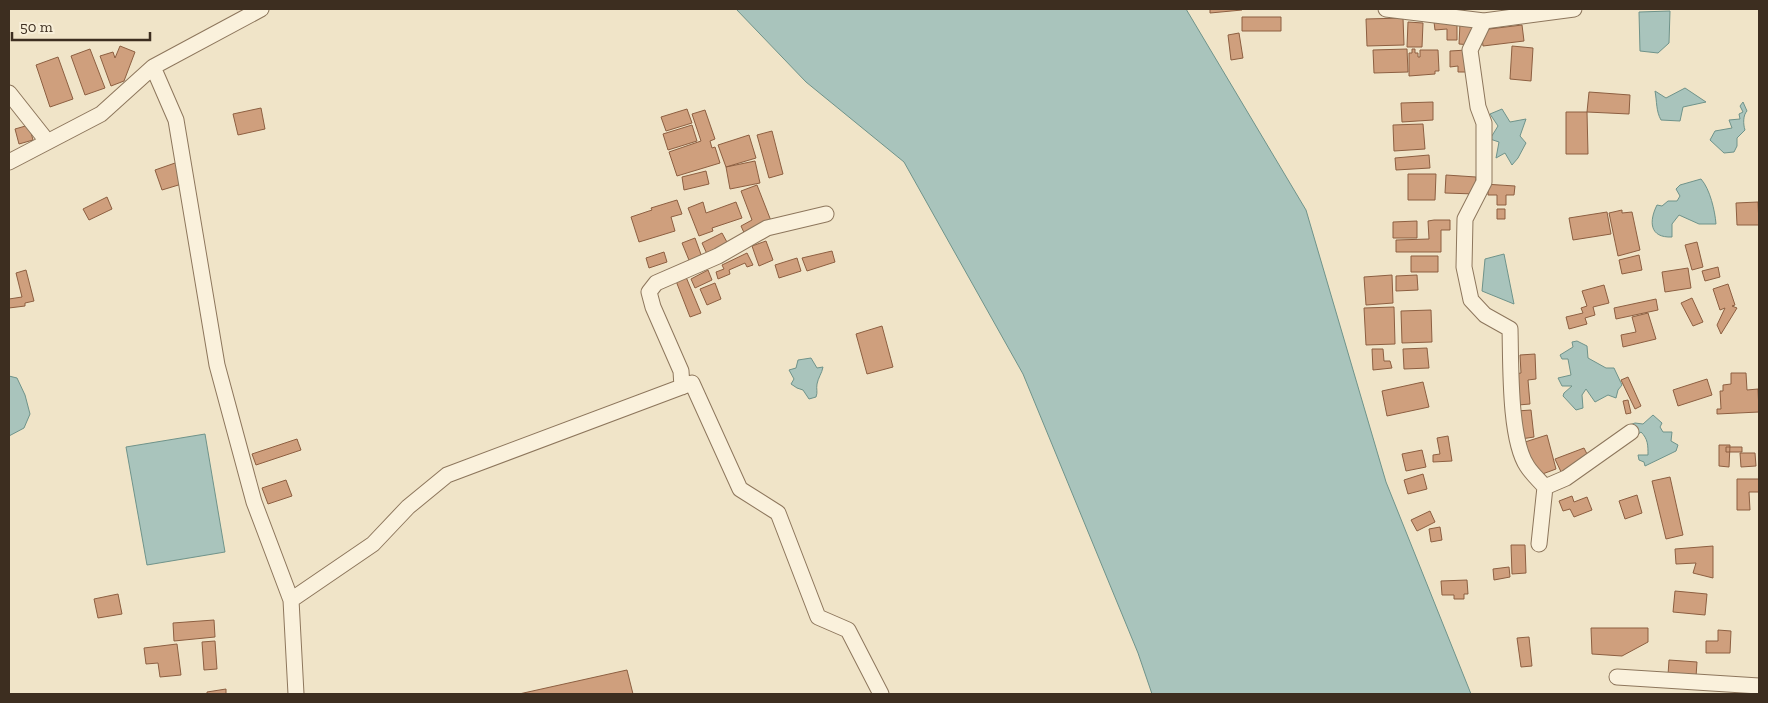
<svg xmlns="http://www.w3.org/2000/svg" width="1768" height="703" font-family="'Zilla Slab',serif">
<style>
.water{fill:#a9c4bc;stroke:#6f938a}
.building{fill:#cf9f7d;stroke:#8d5f41}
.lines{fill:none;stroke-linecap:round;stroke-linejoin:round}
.street-casing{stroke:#8d765c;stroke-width:17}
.street{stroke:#faf1dc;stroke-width:15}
</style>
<rect width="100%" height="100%" fill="#f0e4c8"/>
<path class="water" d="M736,9H1186L1306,210L1386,482L1471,694H1152L1138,653L1023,374L904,162L806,82Z
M1670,11L1669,43L1658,53L1640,51L1639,12Z
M1685,88L1706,102L1683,107L1680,121L1661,120C1656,111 1657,102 1655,91L1666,98Z
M1743,102L1747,111C1743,115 1743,124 1745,130L1737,138V146L1734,152L1724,153L1710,140L1715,131L1732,128L1729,120L1740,119L1739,114L1743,112L1740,106Z
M1502,109L1510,122L1526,119L1520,136L1526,143L1518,158L1512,165L1505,153L1496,158L1499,142L1490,139L1498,126L1490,114Z
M1701,179C1710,189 1715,211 1716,224H1699L1679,215L1672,224V237C1649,238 1649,221 1657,205L1662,206L1668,201H1677L1680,196L1676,189L1680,185Z
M1504,254L1514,304L1482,291L1485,259Z
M1577,341L1587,346L1588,358L1606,368H1614L1622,385L1618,390L1616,398L1608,395L1595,402L1586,389L1582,395L1583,408L1576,410L1563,396L1564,393L1572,386H1562L1558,378L1571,375L1568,359H1562L1560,355L1573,347L1572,342Z
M811,358L817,368L823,367C822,373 818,378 817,384C816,389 818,392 816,397L809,399L803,390L797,388L791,384L794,379L789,370L796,368L798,360Z
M9,376L17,378L25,395L30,414L24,428L9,436Z
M1653,415L1662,423L1660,427L1663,432H1672L1671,441L1678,445L1676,451L1645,466L1644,462L1639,460L1638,455H1648C1648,445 1648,439 1641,432L1632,439L1630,425L1635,423L1643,424Z
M205,434L225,552L147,565L126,447Z"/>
<path class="building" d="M1210,9H1242V10L1210,13Z
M1242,17H1281V31H1242Z
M1403,18L1404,45L1367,46L1366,19Z
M1408,22L1423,23L1422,47H1407Z
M1434,22L1457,24V40H1447V29L1435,30Z
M1460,23L1473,24L1471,45L1459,44Z
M1522,25L1524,41L1483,46L1481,30Z
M1239,33L1243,58L1231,60L1228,35Z
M120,46L135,52L124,81L111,86L100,56L113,52L115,58Z
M1512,46L1533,48L1531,81L1510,79Z
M90,49L105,88L85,95L71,56Z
M1407,49L1408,72L1374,73L1373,50Z
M1412,49H1415V53H1418V57H1420V50H1438L1439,71H1435V74L1409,76V53H1412Z
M1467,50V72H1458V66L1450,67V51Z
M58,57L73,99L50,107L36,65Z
M1589,92L1630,95L1629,114L1587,112Z
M1433,102V120L1402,122L1401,103Z
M261,108L265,129L238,135L233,114Z
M687,109L692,123L666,131L661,117Z
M705,110L715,139L710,141L712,148L715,147L720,163L677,176L669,152L701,141L692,114Z
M1566,112H1587L1588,154H1566Z
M1423,124L1425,149L1394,151L1393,125Z
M29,125L33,140L19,144L15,129Z
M692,125L697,141L668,150L663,134Z
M772,131L783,174L769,178L757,135Z
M749,135L756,158L726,167L718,145Z
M1429,155L1430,168L1396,170L1395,158Z
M755,161L760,183L730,189L726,167Z
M178,162L185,183L162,190L155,170Z
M706,171L709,184L684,190L682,177Z
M1408,174H1436L1435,200H1408Z
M1446,175L1476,177L1475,194L1445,193Z
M1484,184L1515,186L1514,195H1506V205H1497V195H1488V190Z
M757,185L773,226L746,237L741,226L752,220L741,191Z
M107,197L112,209L89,220L83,209Z
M677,200L682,214L671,217L675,231L639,242L631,217L652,210L651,208Z
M703,202L706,213L736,202L742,218L712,228L713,231L699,236L688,208Z
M1758,202L1759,225H1737L1736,203Z
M1497,209H1505V219H1497Z
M1622,210V213L1632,212L1640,250L1618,256L1609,213Z
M1607,212L1611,234L1573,240L1569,218Z
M1434,220H1450V230H1441V252H1396V240L1429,239L1428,221Z
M1417,221V238H1393V222Z
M722,233L728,244L707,254L702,243Z
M695,238L703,260L691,265L682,243Z
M766,241L773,260L759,266L752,246Z
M1697,242L1703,267L1692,270L1685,245Z
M832,251L835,262L807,271L802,258Z
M664,252L667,262L649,268L646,258Z
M747,253L753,265L747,267L745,263L729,270L730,274L718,279L716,272L724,269L722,265Z
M1639,255L1642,270L1622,274L1619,260Z
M1411,256H1438V272H1411Z
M797,258L801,271L779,278L775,265Z
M1718,267L1720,277L1705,281L1702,271Z
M1688,268L1691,288L1665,292L1662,272Z
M26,270L34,301L25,303V306L9,308V299L22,297L16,273Z
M708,270L712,280L695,288L691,279Z
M1392,275L1393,303L1366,305L1364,277Z
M1417,275L1418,290L1396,291V276Z
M686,277L701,313L690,317L676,281Z
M715,283L721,299L707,305L700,289Z
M1728,284L1735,305L1732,306L1737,308L1721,334L1717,325L1725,308L1720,310L1713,289Z
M1604,285L1609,303L1593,307L1595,315L1585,318L1587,324L1569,329L1566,317L1583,313L1581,308L1587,306L1582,291Z
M1692,298L1703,322L1693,326L1681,303Z
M1656,299L1658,310L1616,319L1614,308Z
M1394,307L1395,344L1366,345L1364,308Z
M1431,310L1432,342L1402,343L1401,311Z
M1648,313L1656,339L1623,347L1621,335L1636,332L1632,317Z
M882,326L893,367L867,374L856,334Z
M1427,348L1429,368L1404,369L1403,349Z
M1372,349H1383L1384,361H1390L1392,368L1373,370Z
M1535,354L1536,379L1528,380L1530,404L1518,405L1515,374L1521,373L1520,355Z
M1731,373H1746L1747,390L1758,389L1759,412L1717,414V409H1721L1720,391H1723V385L1731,384Z
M1628,377L1641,406L1635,409L1621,380Z
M1707,379L1712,395L1678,406L1673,390Z
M1423,382L1429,407L1387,416L1382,391Z
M1628,400L1631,413L1626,414L1623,401Z
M1531,410L1534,437L1521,439L1517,411Z
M1547,435L1556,469L1537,476L1525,442Z
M1448,436L1452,461L1433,462V455L1440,454L1437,438Z
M297,439L301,450L256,465L252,454Z
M1719,445H1730L1729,467L1719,466Z
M1726,447H1742V452H1726Z
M1584,448L1588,456L1562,474L1555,459Z
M1422,450L1426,467L1406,471L1402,454Z
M1740,453H1755L1756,466L1741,467Z
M1423,474L1427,489L1408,494L1404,480Z
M1670,477L1683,535L1666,539L1652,481Z
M1737,479H1759V492H1749L1750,510H1737Z
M286,480L292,496L268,504L262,488Z
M1637,495L1642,513L1625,519L1619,501Z
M1572,496L1574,502L1587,497L1592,510L1574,517L1570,509L1563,511L1559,501Z
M1430,511L1435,522L1417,531L1411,520Z
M1440,527L1442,540L1431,542L1429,529Z
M1511,545H1525L1526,573L1512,574Z
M1713,546V578L1693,573L1696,563L1676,564L1675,549Z
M1509,567L1510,577L1494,580L1493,569Z
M1467,580L1468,594H1464V599H1454V595H1442L1441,581Z
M1675,591L1707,594L1705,615L1673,612Z
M118,594L122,614L98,618L94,599Z
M214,620L215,637L174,641L173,623Z
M1591,628H1648V642L1622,656L1592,654Z
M1718,630L1731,631L1730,653H1706V641H1718Z
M1529,637L1532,666L1521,667L1517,638Z
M215,641L217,669L204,670L202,642Z
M177,644L181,675L160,677L158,663L146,664L144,648Z
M1669,660L1697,662L1696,677L1668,675Z
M627,670L633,694H519Z
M226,689V694H207V692Z"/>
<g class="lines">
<g class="street-casing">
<path id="street" d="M1386,9L1484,21L1574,9
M1484,21L1470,50L1478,107L1484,123V182L1465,219L1464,267L1471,300L1485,315L1510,329C1511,363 1509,439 1527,466C1532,474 1539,480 1545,487L1539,544
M153,67L261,9
M9,93L47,141
M9,162L101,114L153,67L176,120L217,365L254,502L291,600
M682,387L681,371L653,307L649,292L656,283L718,256L767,228L826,214
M1545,487L1566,478L1631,432
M1617,677L1759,686
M296,694L291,600L373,544L408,507L447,475L692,383L740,489L778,513L818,617L848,630L881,694"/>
</g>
<use href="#street" class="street"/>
</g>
<rect width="1768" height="703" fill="none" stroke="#3d2e20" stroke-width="20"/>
<path d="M12 32v8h138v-8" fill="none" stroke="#3d2e20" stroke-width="2.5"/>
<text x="20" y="32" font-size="15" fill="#3d2e20" stroke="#f7eed8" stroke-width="4" paint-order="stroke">50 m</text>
</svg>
